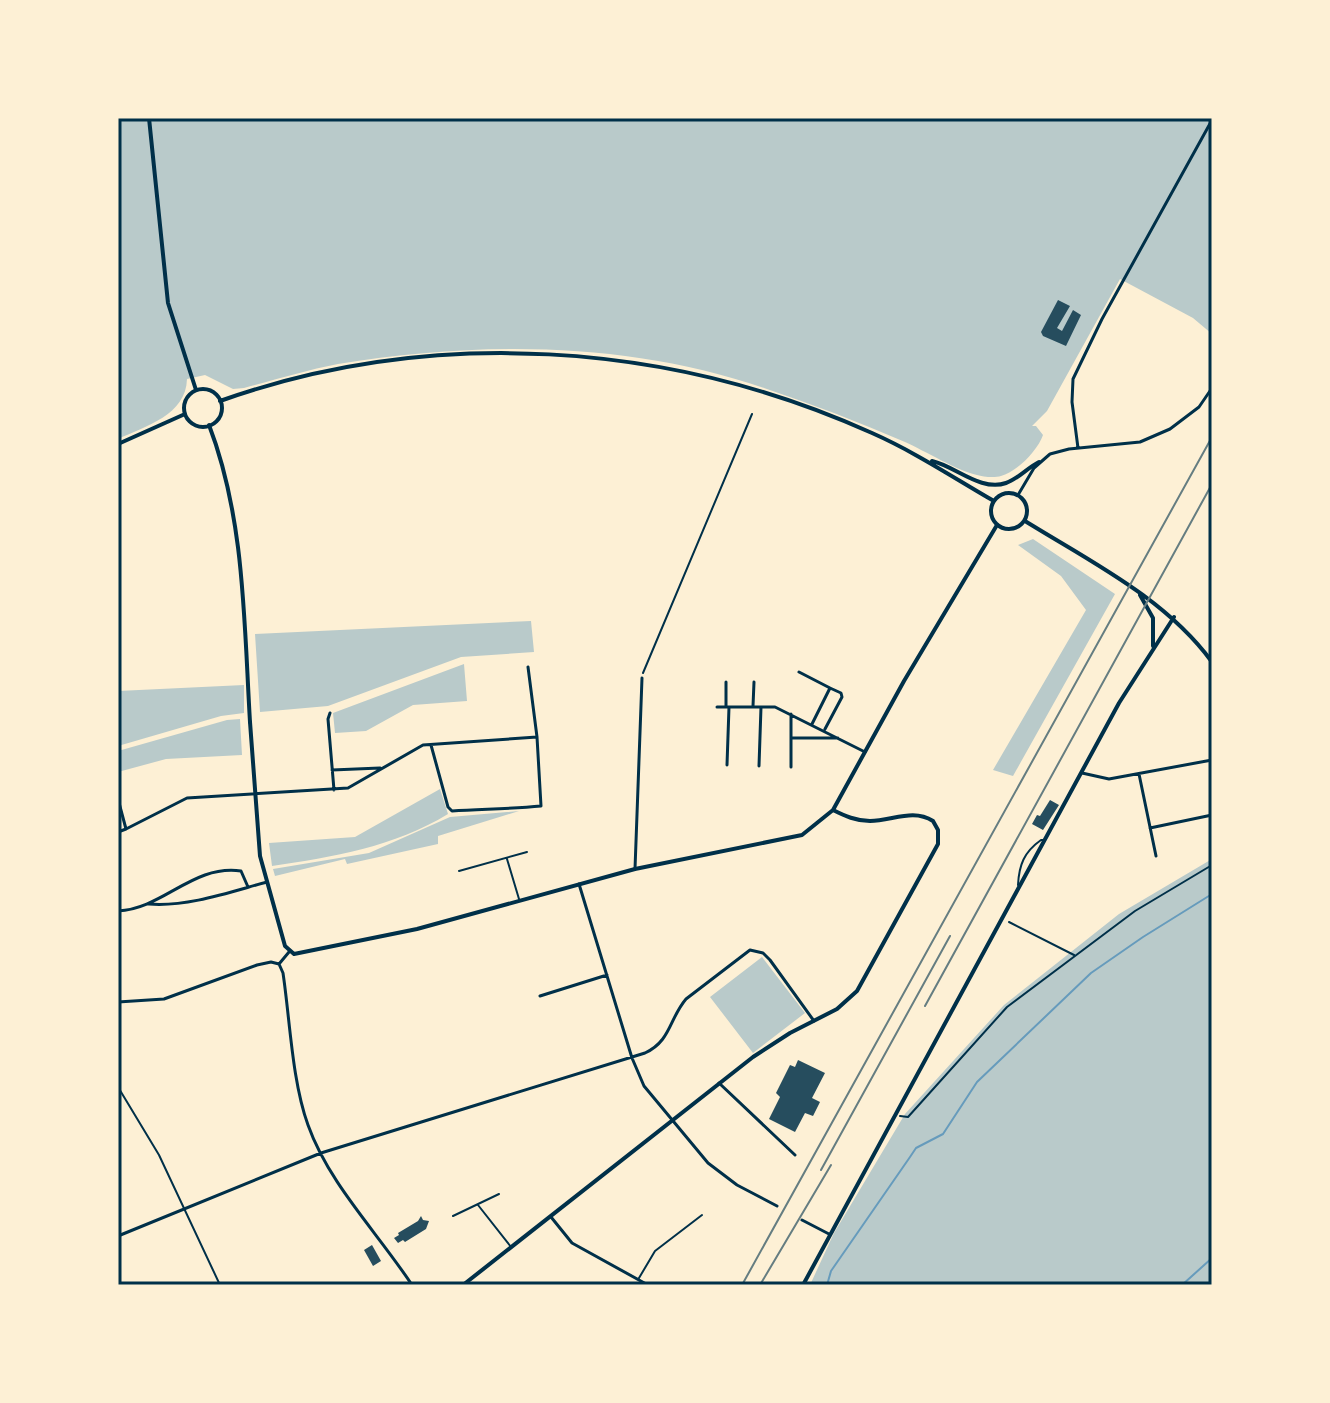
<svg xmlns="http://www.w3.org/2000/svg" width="1330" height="1403" font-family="Figtree,sans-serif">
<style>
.green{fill:#b9caca}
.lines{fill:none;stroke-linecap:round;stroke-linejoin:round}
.stream{stroke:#669bbc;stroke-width:2}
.building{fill:#264d5e}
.path{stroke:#003049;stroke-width:2}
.service{stroke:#003049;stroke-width:2}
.minor{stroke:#003049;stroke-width:3}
.tertiary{stroke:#003049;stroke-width:4}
.secondary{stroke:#003049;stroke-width:4}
.rail{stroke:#657d81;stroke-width:2}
.neatline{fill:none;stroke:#003049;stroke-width:3}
</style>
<rect width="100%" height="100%" fill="#fdf0d5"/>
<path class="green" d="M118,118H1212V334L1193,318L1120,279L1047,411L1032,426H1036L1043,435C1038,450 1017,472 1001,476C995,478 983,477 977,475C958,471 925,451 905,442C859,422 812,404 764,388C628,341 478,341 338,364C306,370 275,380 244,388L233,389L205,375L187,379C186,415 146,426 118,439Z
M1033,539L1115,594L1013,776L993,770L1086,610L1061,576L1018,545Z
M531,621L534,652L461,657L328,706L260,712L255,634Z
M464,664L467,701L413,705L366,731L335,733L333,713Z
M244,685V713L221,716L118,746V691Z
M240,719L242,755L166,759L118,772V751L227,720Z
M440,789L448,814C394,847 333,857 272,866L269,843L355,837Z
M519,811L438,836V844L347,864L345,859L275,876L273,869L369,853L450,817Z
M1212,859V1285H810L834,1233L905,1114L1004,1005L1119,914Z
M762,957L805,1013L753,1053L710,997Z"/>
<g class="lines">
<path class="stream" d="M827,1285L831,1271L910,1157L916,1148L943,1134L977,1082L1091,973L1143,937L1212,894
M1182,1285L1212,1258"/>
</g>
<path class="building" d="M1058,300L1070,306L1057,328L1062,331L1073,310L1081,315L1066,346L1043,336L1041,332Z
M1050,800L1059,805L1043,830L1032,824L1037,815L1040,816Z
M798,1060L825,1073L812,1098L820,1102L813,1116L805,1113L795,1132L769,1119L780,1097L776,1093L790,1065L795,1067Z
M421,1216L423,1220L429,1221L426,1229L405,1242L403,1240L398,1243L394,1238L399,1235L398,1233L418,1221Z
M372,1245L381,1261L373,1266L364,1250Z"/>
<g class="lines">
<path class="path" d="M643,673L752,414
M1009,922L1074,955
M900,1116L908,1117L1007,1007L1135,911L1212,865"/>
<path class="service" d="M507,859L519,899
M459,871L527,852
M1018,885C1019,865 1024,852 1041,840H1044
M118,1087L159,1155L220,1285
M478,1205L511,1247
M453,1216L499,1194
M639,1278L655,1251L702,1215"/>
<path class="minor" d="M1078,448L1072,402L1073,379L1102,319L1212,120
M1018,495L1034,468L1050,454L1069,449L1140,442L1170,429L1199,407L1212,388
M528,667L537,737
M799,672L830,688
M726,706V682
M753,706L754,682
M717,707H775L865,752
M330,713L328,719L334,790
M812,724L830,688L841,693L842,697L825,729
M791,738H838
M727,765L729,707
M759,766L761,707
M791,767V714
M332,770L380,768
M1082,773L1109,779L1212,760
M1139,774L1156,856
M118,799L126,829L187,798L348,788L423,745L537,737L541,806C511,809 482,809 452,811L448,807L431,745
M1150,828L1212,815
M118,832L126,829
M635,869L642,678
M579,884L632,1058L644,1086L708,1163L737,1185L777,1206
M149,904C188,907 230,892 267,882
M118,911C163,909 193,864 241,871L248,887
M279,964L283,973C290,1020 292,1081 308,1125C329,1184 378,1233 412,1285
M540,996L607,975
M118,1002L164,999L257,965L271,962L279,964L289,952
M719,1083L795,1155
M551,1217L572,1243L648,1285
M802,1220L829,1234
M118,1236L321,1153L645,1053C671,1041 669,1019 686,999L750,950L763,953L770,960L814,1021"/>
<path class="tertiary" d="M250,722L260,856L285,946L294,954L417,929L635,869L802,835L833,810L904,681L997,525
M463,1285L753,1057L790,1033L837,1009L857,991L938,844V830L933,821C913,808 892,821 870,821C856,821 845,816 833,810"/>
<path class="secondary" d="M149,118L168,303L196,390
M184 408a19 19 0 1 1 38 0a19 19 0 1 1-38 0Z
M220,401C432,326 668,341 872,433C915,452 954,478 994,501
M209,425C245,519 244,623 250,722
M118,444L185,414
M932,461C955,466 981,492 1006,483C1018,479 1027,468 1039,462
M991 511a18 18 0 1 1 36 0a18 18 0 1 1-36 0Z
M1025,521C1091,562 1165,598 1212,662
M1140,595L1153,618V646
M803,1285L1119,703L1174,617"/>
<path class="rail" d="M925,1006L1212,484
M821,1170L950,936
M742,1285L1212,437
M760,1285L831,1165"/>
</g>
<rect width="1330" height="1403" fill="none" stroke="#fdf0d5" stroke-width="240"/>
<rect x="120" y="120" width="1090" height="1163" class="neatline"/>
</svg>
